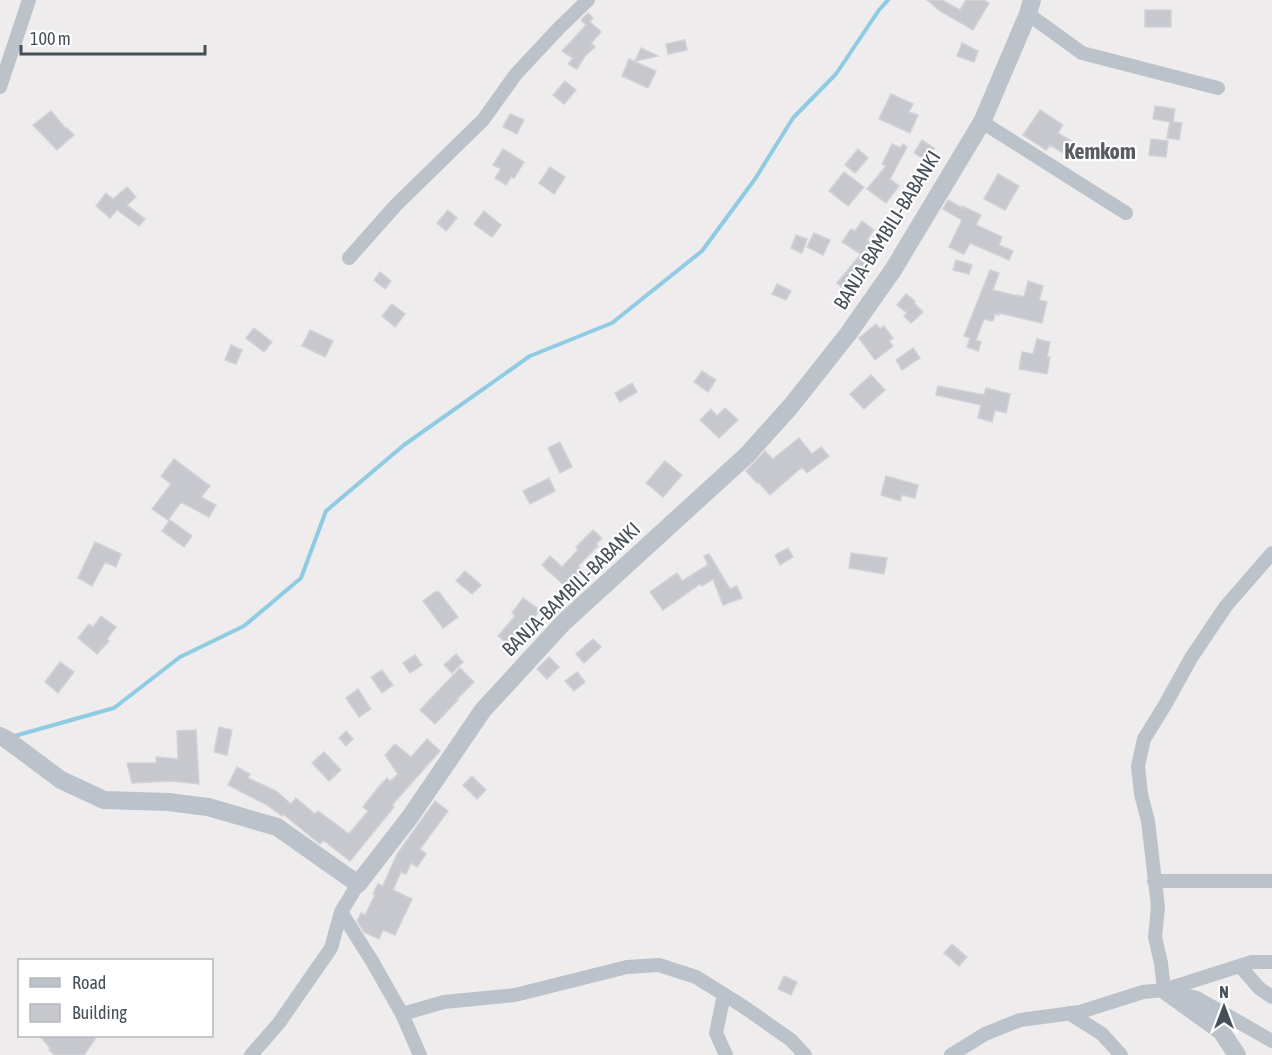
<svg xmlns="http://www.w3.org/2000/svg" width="1272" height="1055" font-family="'Asap Condensed',sans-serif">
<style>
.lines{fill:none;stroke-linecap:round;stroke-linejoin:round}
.stream{stroke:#8fcbe2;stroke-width:4}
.building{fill:#c7c8ce;stroke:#d0d2d7;stroke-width:1.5}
.minor{stroke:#bbc2ca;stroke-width:14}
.tertiary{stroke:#bbc2ca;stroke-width:18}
.labels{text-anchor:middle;stroke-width:4.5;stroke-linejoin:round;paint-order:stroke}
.street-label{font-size:20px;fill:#464e57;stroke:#fff}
.quarter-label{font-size:22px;font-weight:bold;fill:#595c60;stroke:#fff}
</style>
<rect width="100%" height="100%" fill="#eeecec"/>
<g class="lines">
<path class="stream" d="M11,737L114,708L180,657L244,626L301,578L326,511L404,445L530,356L612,323L702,251L755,179L793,118L836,74L879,10L888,0"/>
</g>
<path class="building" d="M927,0H942L960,10L966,0H983L989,3L973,30L940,11Z
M1145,10H1171V27H1145Z
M588,13L593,18L590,22L601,32L591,43L595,47L585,56L577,69L568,64L573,58L562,51L586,25L581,20Z
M685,40L687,50L668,54L666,44Z
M962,43L978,51L974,62L957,56Z
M641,48L658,56L635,61Z
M629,59L656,71L648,88L622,76Z
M565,81L576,90L564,104L553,95Z
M891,94L913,104L909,112L918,115L910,133L879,119Z
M1155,106L1175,109L1173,122L1182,123L1179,140L1167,138L1170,122L1153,119Z
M1040,110L1063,125L1058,133L1073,142L1065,154L1050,145L1046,150L1023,135Z
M51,111L66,129L67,128L74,135L57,150L33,125Z
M510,114L524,120L517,134L503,127Z
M1151,139L1168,141L1166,157L1149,155Z
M922,140L934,148L927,161L914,153Z
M892,144L900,148L903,144L907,147L890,179L899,186L886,203L867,189L886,166L882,164Z
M503,149L524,162L514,178L511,177L506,185L495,178L501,169L493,165Z
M858,149L868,158L855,173L845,165Z
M550,167L565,177L554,194L539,183Z
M844,172L864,187L848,206L829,191Z
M998,174L1019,186L1005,210L984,199Z
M127,187L136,197L127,205L145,219L139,226L117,210L110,218L96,206L106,193L113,199Z
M948,200L962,208V206L981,215L976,225L1002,237L999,245L1013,251L1009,260L970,243L964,254L949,247L962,220L943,209Z
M448,210L457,218L446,231L437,223Z
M484,211L501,225L492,237L474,224Z
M862,221L874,230L867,240L870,242L874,237L880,241L861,270L862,271L846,291L837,283L861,254L842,242L851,229L855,231Z
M814,233L830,240L823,255L807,247Z
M796,235L807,239L802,253L791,248Z
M956,260L972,265L969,274L953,270Z
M990,270L999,273L993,290L1017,296V295L1024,297L1028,281L1043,286L1039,300L1047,302L1042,323L999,313V315L995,314L993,321L984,319L976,340L981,342L978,351L967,347L970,338L964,336Z
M380,272L391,281L385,289L374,280Z
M777,284L791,291L786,300L772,294Z
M906,294L915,301L914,303L923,312L911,323L904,316L907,313L897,305Z
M392,304L405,314L395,327L382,316Z
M876,324L880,329L884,326L893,338L889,341L893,346L875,360L859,338Z
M254,328L272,342L264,352L246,338Z
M310,330L333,341L325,357L302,346Z
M1037,339L1050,342L1047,357H1050L1047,374L1019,369L1022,352L1033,354Z
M231,345L242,350L236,364L225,360Z
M913,348L920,358L902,370L896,360Z
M702,371L716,380L708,392L694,382Z
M871,375L885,390L864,409L850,394Z
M632,383L637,392L620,402L615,393Z
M938,386L984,395L986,388L1010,394L1006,413L995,410L992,422L978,418L981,405L936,395Z
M725,408L738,420L719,438L700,420L711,409L717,416Z
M799,438L812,454L821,447L829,456L807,473L802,467L770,495L758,482L757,483L746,471L765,451L773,459Z
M560,442L572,467L560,473L548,448Z
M174,459L210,486L201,497L216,505L209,517L181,502L168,520L152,509L171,484L161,476Z
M665,461L682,475L663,497L646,483Z
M886,476L918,485L915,498L902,495L900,501L881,495Z
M549,478L555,491L530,504L523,491Z
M170,520L192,536L184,547L162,531Z
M593,530L602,538L596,544L598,546L578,566L583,571L567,588L542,565L550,556L562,567L578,550L576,547Z
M95,542L121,554L116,567L105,562L92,586L78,578Z
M788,548L793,557L780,565L775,555Z
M851,553L887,558L884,574L849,568Z
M709,554L730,589L737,586L742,598L723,605L713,579L702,586L700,584L663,610L650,592L677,573L682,581L708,565L704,556Z
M465,571L481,585L472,594L456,581Z
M435,592H439L458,617L443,628L423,601Z
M523,598L540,610L512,647L498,636L515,616L512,613Z
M101,616L116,627L107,639L109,641L97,654L78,638L89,624L93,627Z
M593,639L601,647L584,663L576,654Z
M456,654L463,662L452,673L444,665Z
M415,655L422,665L410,673L403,663Z
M549,657L559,667L547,679L537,669Z
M60,662L74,672L58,693L45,682Z
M460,668L474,682L457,699L458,700L435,724L420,710Z
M382,670L393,685L382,693L371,677Z
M577,672L585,682L574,691L565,681Z
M358,689L371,709L359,717L346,698Z
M219,727L232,730L227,755L214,752Z
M196,730L199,784L171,781L132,783L127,763H156V757L178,759L177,731Z
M346,731L353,739L346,746L339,738Z
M427,739L440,751L392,805L394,807L350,861L323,840L320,844L283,814L282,816L267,805L228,785L237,767L250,774L248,778L276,791L291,804L296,798L315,814L318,811L349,834L368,811L363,807L377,789L387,778L390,781L398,774L385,755L395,744L411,757Z
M324,752L341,770L329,781L312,763Z
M472,776L486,790L477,799L463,785Z
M435,801L448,811L420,849L426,854L417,867L411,863L406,874L401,872L393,890L412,899L395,935L383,930L379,939L364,932L357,921L361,913L365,915L375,895L373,894L378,884L383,886L397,854Z
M952,944L967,957L959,966L944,953Z
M784,976L797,982L791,995L778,989Z
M39,1035H98L84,1055H55L49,1050L50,1048Z"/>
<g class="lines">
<path class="minor" d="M1028,14L1082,53L1218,88
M0,87L29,0
M982,122L1126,213
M349,258L396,205L483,120L516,74L559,28L588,0
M1272,553L1226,606L1191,658L1165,705L1144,739L1138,766L1141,794L1148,821L1158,907L1155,937L1161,963L1164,990L1252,962H1272
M1154,881H1272
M341,912L372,961L402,1014L420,1055
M1240,966L1259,988L1272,997
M724,995L716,1033L726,1055
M1069,1013L1102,1034L1121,1055
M402,1014L444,1002L515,995L627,967L659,965L696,977L744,1007L791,1040L805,1055
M251,1055L279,1023L331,948L341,912L358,884
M951,1055L985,1034L1020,1020L1080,1012L1143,992L1164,990L1197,998L1272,1041"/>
<path class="tertiary" d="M0,736L6,739L61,780L104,800L168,802L208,807L277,827L358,884L410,817L483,710L564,622L747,455L791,406L848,334L893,270L982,122L1028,14L1032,0
M1164,990L1221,1031L1237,1055"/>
</g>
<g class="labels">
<g class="street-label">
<text transform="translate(887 230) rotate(-58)" y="7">BANJA-BAMBILI-BABANKI</text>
<text transform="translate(571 589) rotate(-44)" y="7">BANJA-BAMBILI-BABANKI</text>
</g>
<g class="quarter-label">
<text x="1100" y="159">Kemkom</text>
</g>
</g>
<rect x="18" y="959" width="195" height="78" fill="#ffffff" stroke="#b5b8bc" stroke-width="1.5"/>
<rect x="30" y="978" width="30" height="9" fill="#bbc2ca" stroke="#b5b8bc" stroke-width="1.5"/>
<text x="72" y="989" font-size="18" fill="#464e57">Road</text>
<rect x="30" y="1004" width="30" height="18" fill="#c7c8ce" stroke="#b5b8bc" stroke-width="1.5"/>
<text x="72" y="1019" font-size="18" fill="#464e57">Building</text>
<g transform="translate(1224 1007)" stroke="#ffffff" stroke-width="4.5" paint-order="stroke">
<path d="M0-4.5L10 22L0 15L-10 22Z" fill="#464e57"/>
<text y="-9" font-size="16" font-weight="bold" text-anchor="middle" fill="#464e57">N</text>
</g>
<path d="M21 45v9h184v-9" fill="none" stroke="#464e57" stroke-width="3"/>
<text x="30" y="45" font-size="18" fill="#464e57" stroke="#ffffff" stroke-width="4.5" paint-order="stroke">100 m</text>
</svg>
